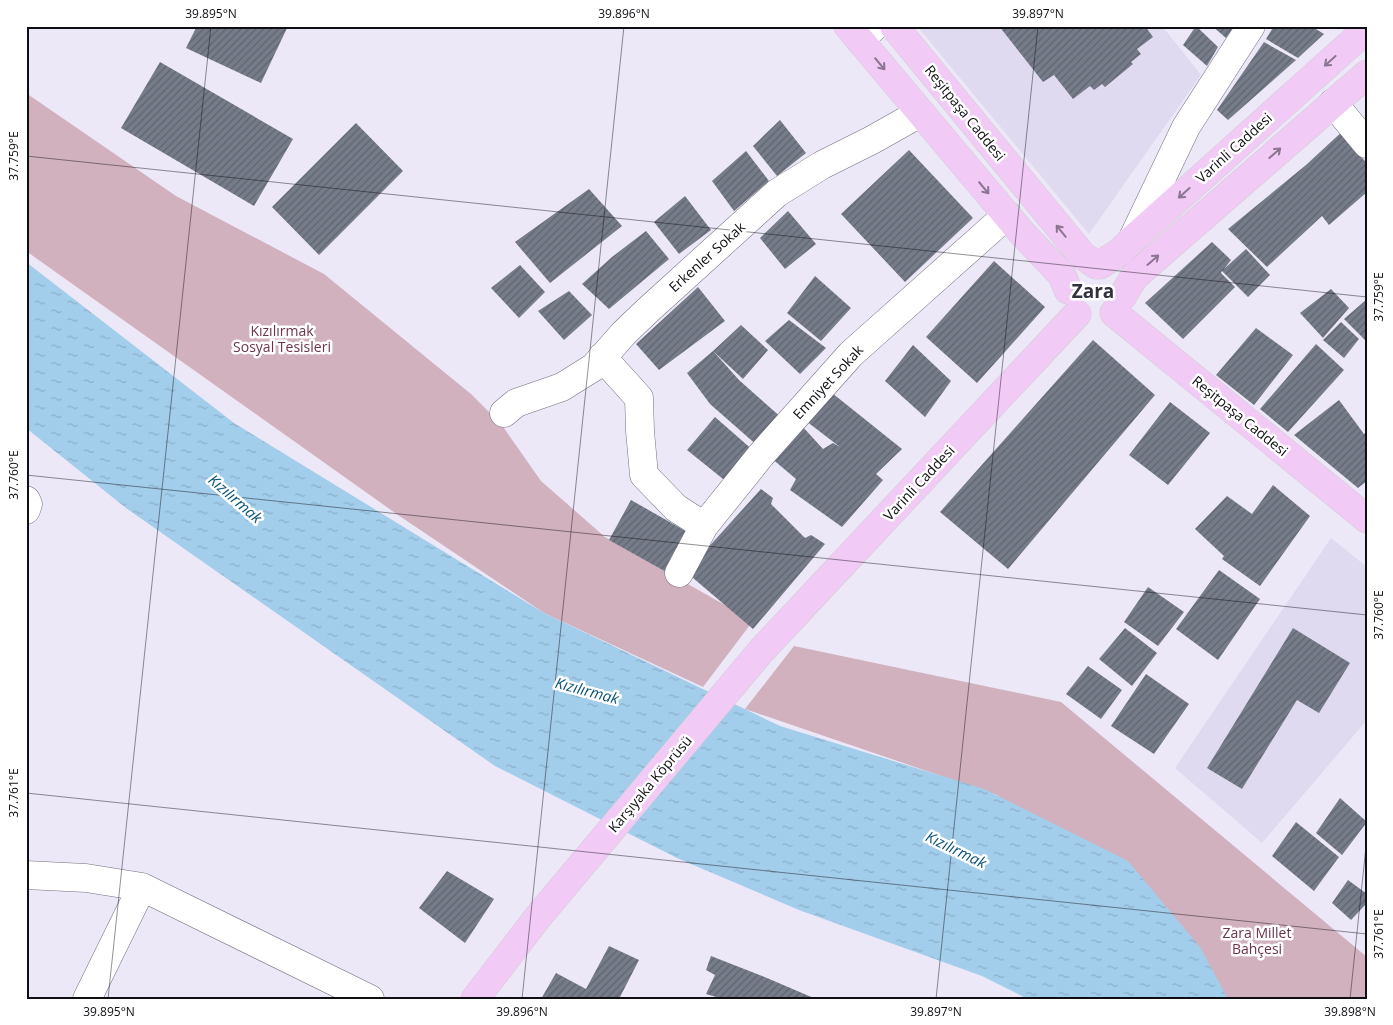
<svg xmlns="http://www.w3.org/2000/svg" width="1393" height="1025" font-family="'Open Sans',sans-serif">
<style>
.built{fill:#dfdaf0}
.park{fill:#d2b1be}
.water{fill:url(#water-ripples)}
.building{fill:url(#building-hatch)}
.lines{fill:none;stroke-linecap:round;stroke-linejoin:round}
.minor-casing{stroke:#73707e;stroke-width:29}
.major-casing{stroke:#cfcfd0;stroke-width:29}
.minor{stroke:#fff;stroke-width:28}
.major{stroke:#f2caf6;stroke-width:28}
.oneway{stroke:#8c7590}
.ticks{fill:none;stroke:#0f0e13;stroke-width:1;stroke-opacity:0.45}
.labels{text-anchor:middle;stroke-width:5;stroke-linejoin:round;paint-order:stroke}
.street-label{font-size:14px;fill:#0f0e13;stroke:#fff}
.park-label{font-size:14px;fill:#6e324f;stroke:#fff}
.water-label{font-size:15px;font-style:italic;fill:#065279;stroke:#fff}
.district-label{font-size:19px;font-weight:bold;fill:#33313d;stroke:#fff}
.neatline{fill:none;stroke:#0f0e13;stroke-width:2}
.ticks-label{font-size:12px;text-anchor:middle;fill:#0f0e13}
</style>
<defs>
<pattern id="water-ripples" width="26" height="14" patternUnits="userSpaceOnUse" patternTransform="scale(1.25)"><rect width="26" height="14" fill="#a2cdeb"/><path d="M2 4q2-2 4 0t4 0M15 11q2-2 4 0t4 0" fill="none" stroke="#8aafc9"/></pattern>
<pattern id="building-hatch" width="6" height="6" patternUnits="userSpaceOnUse" patternTransform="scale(1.25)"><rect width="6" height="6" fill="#767c89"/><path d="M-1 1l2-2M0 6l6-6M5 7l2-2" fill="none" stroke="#5f646f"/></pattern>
</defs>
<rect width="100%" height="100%" fill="#ece8f8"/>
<path class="built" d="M917,26H1162L1201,75L1089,234Z
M1331,538L1367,567V720L1262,843L1175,768Z"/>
<path class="park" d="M26,93L176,196L324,274L471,394L501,424L541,481L605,537L753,621L703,687L544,613L398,515L26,251Z
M794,646L1061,702L1367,957V999H1227L997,795L745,709Z"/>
<path class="water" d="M26,262L234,423L544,613L780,726L984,789L1128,861L1200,947L1228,999H1028L982,976L799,910L677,858L495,766L126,508L26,428Z"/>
<path class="building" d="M197,26H288L261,83L186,48Z
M999,26H1145L1153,37L1137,49L1141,54L1131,62L1133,64L1105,87L1102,84L1094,90L1090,86L1073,99L1054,75L1043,82Z
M1196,26L1218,47L1207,66L1183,45Z
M1212,26H1235L1226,38Z
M1274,26H1311L1324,34L1298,58L1266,39Z
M1264,42L1296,60L1228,120L1217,110Z
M160,62L293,139L254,206L121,128Z
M780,120L806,153L777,176L753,146Z
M356,123L403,171L319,255L272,207Z
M1346,128L1359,155L1367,163V192L1329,225L1322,216L1267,267L1228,229L1306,165Z
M909,150L973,218L905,282L841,214Z
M746,151L769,181L734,211L712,181Z
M589,189L622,226L550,283L515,242Z
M685,196L711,230L679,254L654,222Z
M788,211L816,244L785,269L760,238Z
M646,231L669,259L609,309L582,284L612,257Z
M1212,242L1231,260L1224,269L1246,249L1270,275L1248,297L1222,271L1221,273L1235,287L1183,339L1145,303Z
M994,261L1045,307L977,383L926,337Z
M520,265L545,292L519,318L491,288Z
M815,276L851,308L821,341L787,313Z
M698,287L725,321L659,370L636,344Z
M1331,289L1349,308L1323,338L1300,313Z
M569,291L592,315L564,340L538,311Z
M1367,299V342L1344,319Z
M789,320L826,348L800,374L765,341Z
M1341,322L1359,339L1344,358L1323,340Z
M741,325L768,350L743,379L713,351Z
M1256,328L1293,355L1254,405L1216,375Z
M1093,340L1155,395L1008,569L940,512Z
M1316,344L1344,370L1288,432L1260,409Z
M913,345L951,381L925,417L885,381Z
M713,351L739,380L783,419L759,447L710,404L687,373Z
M832,393L902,449L876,474L883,480L842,527L790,490L796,479L770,457L802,426L823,449L833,443L840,447L806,421Z
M1339,400L1364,434L1367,432V481L1358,488L1294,435Z
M1170,402L1210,433L1168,485L1129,455Z
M715,417L755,452L728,483L687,450Z
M1273,485L1310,516L1260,586L1222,559L1224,556L1195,529L1227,496L1252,514Z
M761,489L773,498L771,504L805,538L811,535L825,544L753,629L686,572Z
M631,500L689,533L668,573L609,540Z
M1219,570L1260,599L1218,660L1176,629Z
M1148,587L1184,612L1158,646L1124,622Z
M1125,628L1157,653L1132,686L1099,659Z
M1293,628L1350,663L1319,713L1297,700L1242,789L1207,768Z
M1088,666L1122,690L1101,719L1066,694Z
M1146,674L1189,704L1154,754L1111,726Z
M1340,798L1367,822L1342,855L1316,833Z
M1296,822L1339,857L1314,891L1272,856Z
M447,871L494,899L465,943L419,908Z
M1348,880L1367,894V903L1351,920L1332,903Z
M609,946L639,960L619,999H541L556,973L586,989Z
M711,956L767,978L816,999H723L706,994L715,975L706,970Z"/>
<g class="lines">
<g class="minor-casing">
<path id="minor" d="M860,40L875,26
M1333,103L1367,144
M1132,240L1186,127L1251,26
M602,357L639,398L640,431L644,475L676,508L704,526
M504,413L516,403L562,387L594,367L624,333L647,311L777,193L822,165L872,140L920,113
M26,500L28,504L26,510
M679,573L704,526L761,455L851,354L1007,215
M26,875L86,878L142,887L370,999
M87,999L142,887"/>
</g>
<g class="major-casing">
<path id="major" d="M848,26L1021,232L1062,275L1068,290
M894,26L1082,255L1096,265
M1100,265L1120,252L1132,240L1367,29
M1122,297L1134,277L1367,74
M1114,313L1367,519
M475,999L538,917L761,651L1077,314"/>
</g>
<use href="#minor" class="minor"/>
<use href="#major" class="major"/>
</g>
<defs><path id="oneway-shaft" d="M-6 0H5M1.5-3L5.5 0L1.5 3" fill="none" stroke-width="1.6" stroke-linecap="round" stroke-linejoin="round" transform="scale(1.25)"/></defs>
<g class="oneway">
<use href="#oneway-shaft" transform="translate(1330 61) rotate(138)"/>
<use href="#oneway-shaft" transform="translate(880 64) rotate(50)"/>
<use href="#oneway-shaft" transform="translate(1275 153) rotate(-41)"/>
<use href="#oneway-shaft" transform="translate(984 188) rotate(50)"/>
<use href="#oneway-shaft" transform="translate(1184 193) rotate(138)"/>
<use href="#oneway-shaft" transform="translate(1061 231) rotate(-129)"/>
<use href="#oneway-shaft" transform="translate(1153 260) rotate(-41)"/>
</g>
<path class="ticks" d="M26,156L1367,297M26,475L1367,615M26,793L1367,934M108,999L211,26M522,999L624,26M936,999L1038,26M1350,999L1367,837"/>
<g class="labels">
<g class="street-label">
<text transform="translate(965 113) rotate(51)" y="5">Reşitpaşa Caddesi</text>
<text transform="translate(1234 148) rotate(-42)" y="5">Varinli Caddesi</text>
<text transform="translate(707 257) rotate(-42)" y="5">Erkenler Sokak</text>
<text transform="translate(828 382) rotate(-47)" y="5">Emniyet Sokak</text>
<text transform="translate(1240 416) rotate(39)" y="5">Reşitpaşa Caddesi</text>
<text transform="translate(919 483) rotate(-47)" y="5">Varinli Caddesi</text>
<text transform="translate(650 784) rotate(-50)" y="5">Karşıyaka Köprüsü</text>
</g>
<g class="park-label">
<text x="282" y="336">Kızılırmak<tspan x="282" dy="16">Sosyal Tesisleri</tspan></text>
<text x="1257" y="938">Zara Millet<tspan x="1257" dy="16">Bahçesi</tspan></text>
</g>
<g class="water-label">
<text transform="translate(235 499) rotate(41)" y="5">Kızılırmak</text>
<text transform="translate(587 691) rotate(15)" y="5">Kızılırmak</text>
<text transform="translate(956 850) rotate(26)" y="5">Kızılırmak</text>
</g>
<g class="district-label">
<text x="1093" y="298">Zara</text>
</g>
</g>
<rect width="1393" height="1025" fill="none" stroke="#ffffff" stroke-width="55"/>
<rect x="28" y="28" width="1338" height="970" class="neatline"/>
<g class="ticks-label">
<text x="211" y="18">39.895°N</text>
<text x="624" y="18">39.896°N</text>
<text x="1038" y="18">39.897°N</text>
<text transform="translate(14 156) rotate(-90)" y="4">37.759°E</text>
<text transform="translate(1379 297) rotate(-90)" y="4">37.759°E</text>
<text transform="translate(14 475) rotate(-90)" y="4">37.760°E</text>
<text transform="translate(1379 615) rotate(-90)" y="4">37.760°E</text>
<text transform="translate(14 793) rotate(-90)" y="4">37.761°E</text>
<text transform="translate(1379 934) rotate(-90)" y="4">37.761°E</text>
<text x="109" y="1016">39.895°N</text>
<text x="522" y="1016">39.896°N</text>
<text x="936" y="1016">39.897°N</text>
<text x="1350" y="1016">39.898°N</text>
</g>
</svg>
